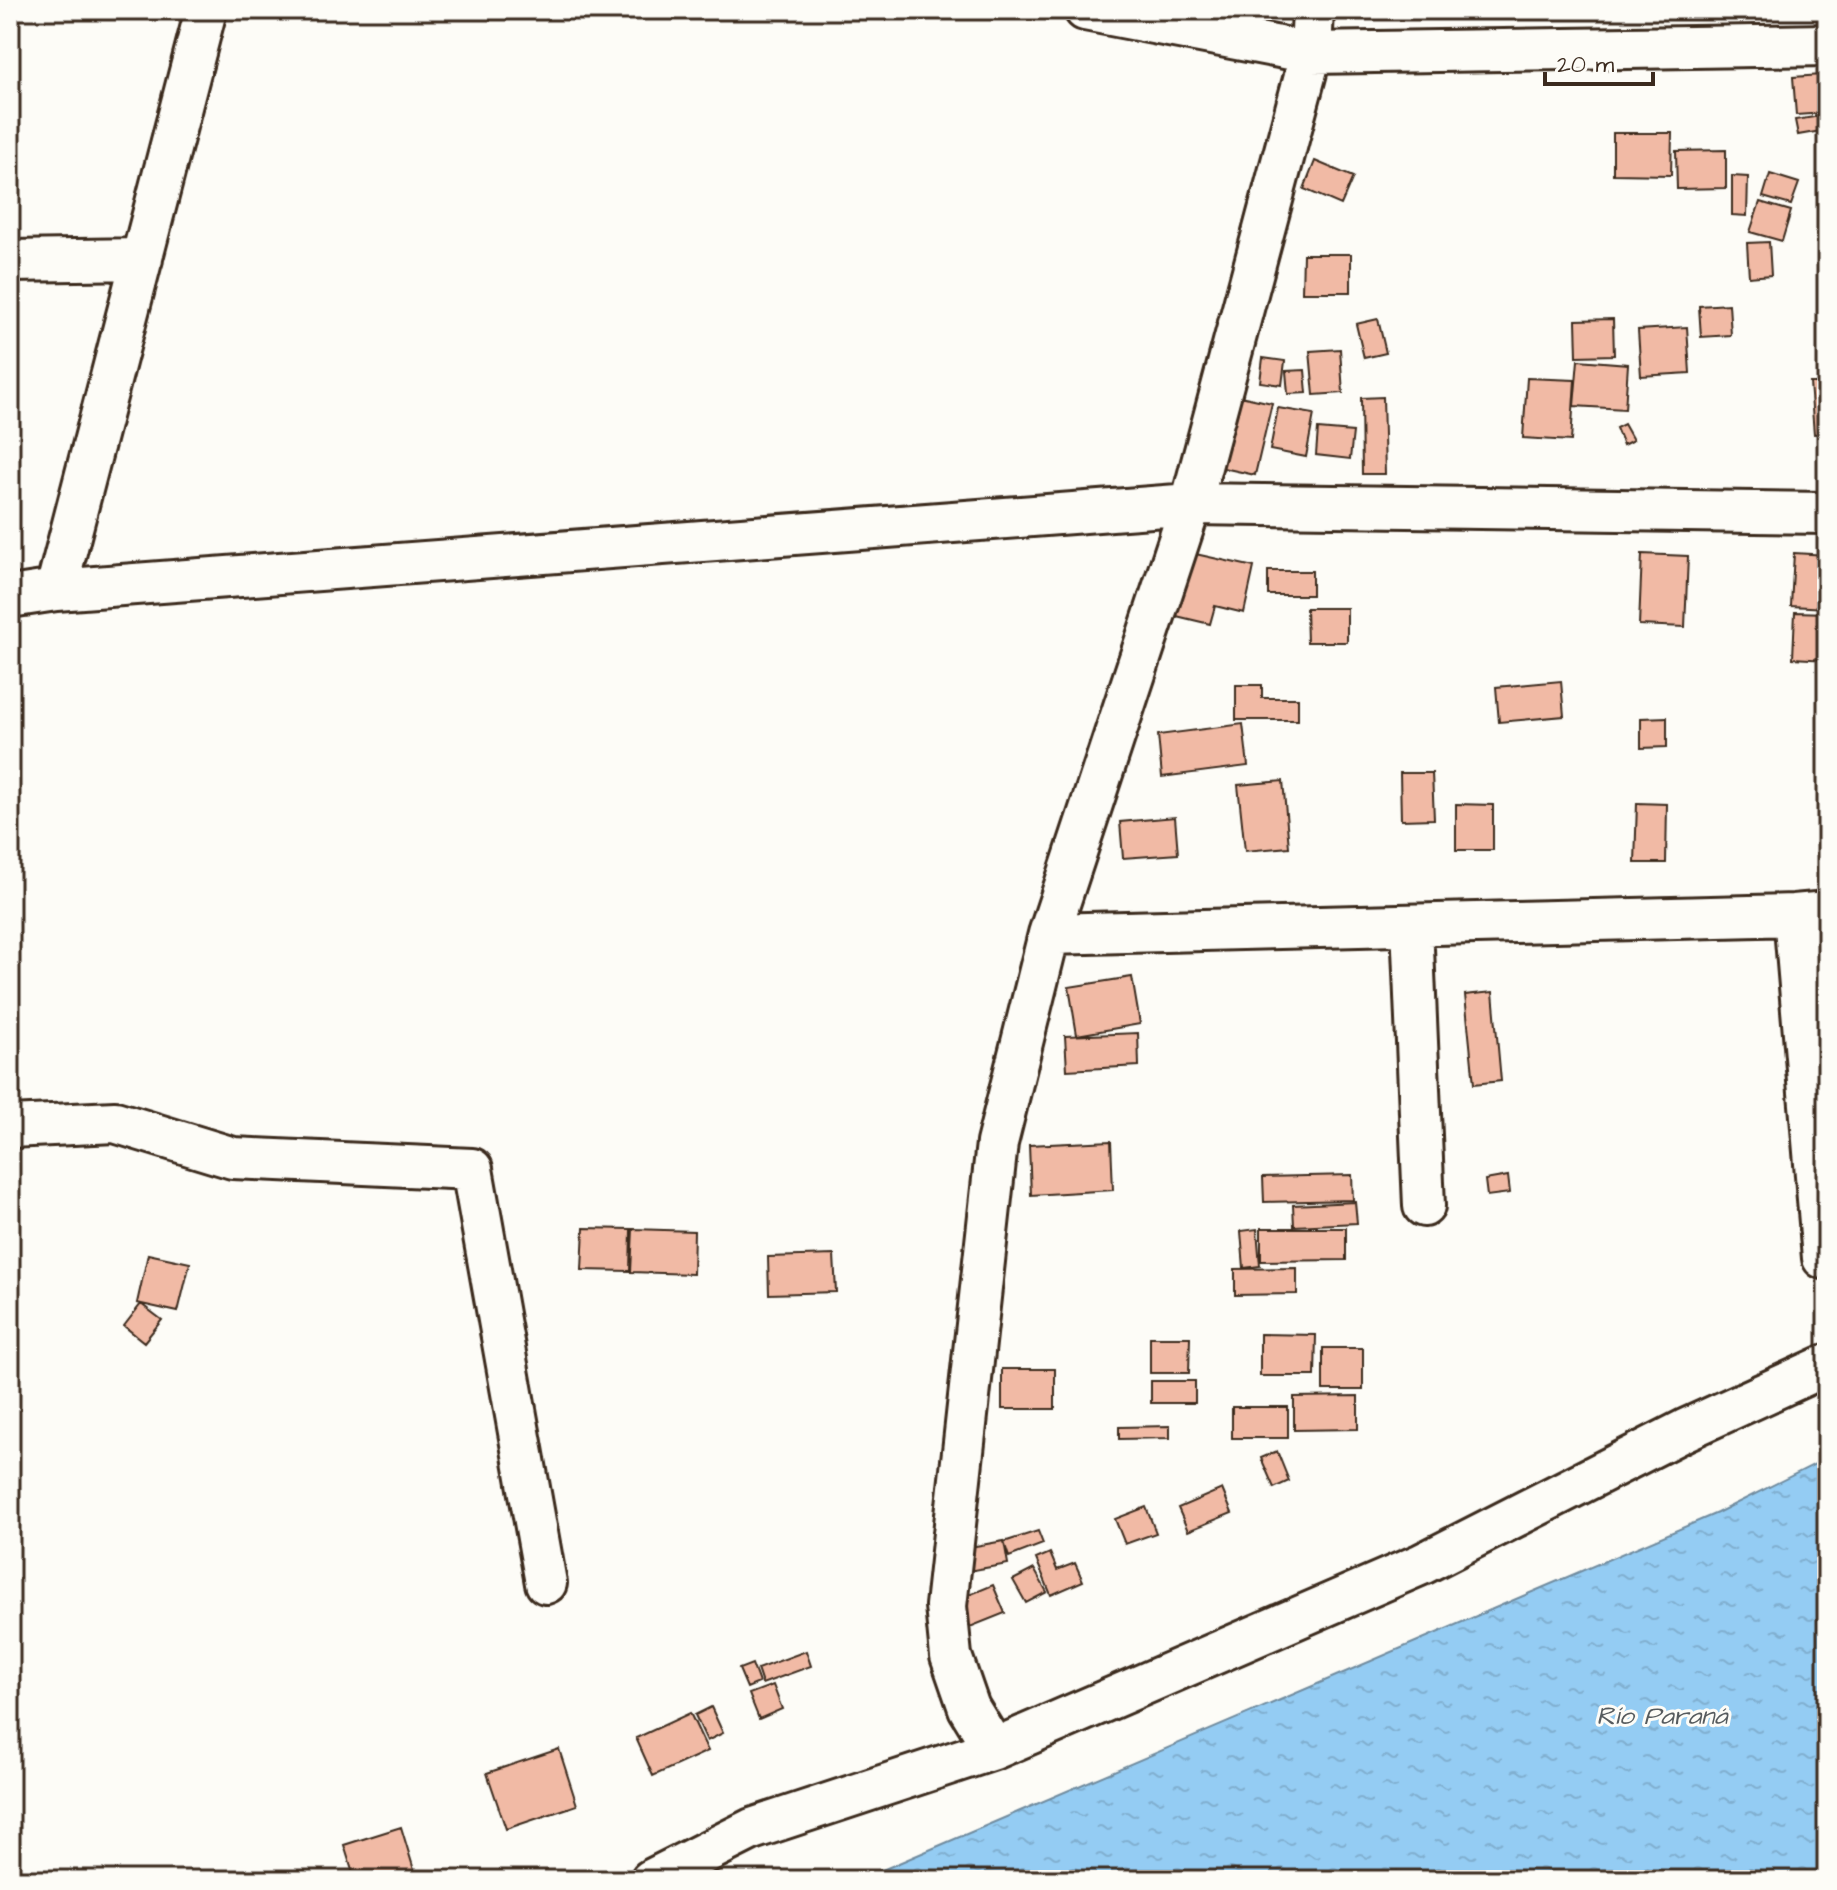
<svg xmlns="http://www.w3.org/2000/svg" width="1837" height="1890" font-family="'Architects Daughter',sans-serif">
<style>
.water{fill:url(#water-ripples);stroke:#708b9e;stroke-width:2}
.building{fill:#f1baa5;stroke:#3b2a1e;stroke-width:2}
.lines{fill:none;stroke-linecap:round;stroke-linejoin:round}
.minor-casing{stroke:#3b2a1e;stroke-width:46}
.minor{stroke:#fdfcf7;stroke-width:40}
.labels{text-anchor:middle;stroke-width:6;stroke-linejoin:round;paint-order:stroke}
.water-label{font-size:26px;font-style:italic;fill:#565b5e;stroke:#fdfcf7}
</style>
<defs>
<pattern id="water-ripples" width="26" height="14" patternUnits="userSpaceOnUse" patternTransform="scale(2)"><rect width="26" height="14" fill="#94ccf3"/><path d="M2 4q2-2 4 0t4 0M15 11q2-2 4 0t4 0" fill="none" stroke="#80afd0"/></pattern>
</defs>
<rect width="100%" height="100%" fill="#fdfcf7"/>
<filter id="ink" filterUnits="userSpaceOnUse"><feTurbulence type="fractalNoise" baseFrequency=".0125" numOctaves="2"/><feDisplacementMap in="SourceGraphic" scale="16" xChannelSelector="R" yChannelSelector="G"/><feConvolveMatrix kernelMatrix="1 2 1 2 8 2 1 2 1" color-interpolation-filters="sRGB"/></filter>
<g filter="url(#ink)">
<path class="water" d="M1827,1458V1880H859L1717,1513Z"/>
<path class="building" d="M1822,75L1825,113L1796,115L1793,77Z
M1827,115V130L1798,135L1795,120Z
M1613,133H1672L1671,175L1613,174Z
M1726,150V188L1677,189L1676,151Z
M1315,161L1353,177L1341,205L1304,189Z
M1770,174L1799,183L1791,205L1763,197Z
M1732,176L1748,177L1747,216L1732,215Z
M1760,202L1791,211L1782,241L1750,232Z
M1769,242L1771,275L1749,277L1747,243Z
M1303,254H1351V292H1302Z
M1729,304L1731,335L1701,337L1699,306Z
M1378,319L1386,353L1364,358L1356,324Z
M1613,319L1614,355L1577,356L1576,320Z
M1687,327L1690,373L1641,376L1638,330Z
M1340,349L1343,393L1314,395L1310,351Z
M1263,358L1285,361L1282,385L1260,382Z
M1578,360L1628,364L1625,409L1574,406Z
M1305,370L1307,393L1288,394L1286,371Z
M1527,378L1575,380L1571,441L1523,438Z
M1810,383H1827V433L1814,434Z
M1231,394L1272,403L1255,475L1214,466Z
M1383,397L1385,474H1362L1361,398Z
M1278,408L1314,414L1306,457L1270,450Z
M1624,424L1633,440L1623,445L1616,428Z
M1318,429L1353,432L1350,459L1316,455Z
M1182,551L1254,567L1244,613L1215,606L1210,624L1168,614Z
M1794,553L1827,555V608L1791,606Z
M1642,554L1688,556L1685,627L1639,625Z
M1268,571H1312V595H1268Z
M1306,608H1347V642H1307Z
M1795,612L1827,613V660L1793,658Z
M1561,681L1564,716L1499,722L1496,687Z
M1236,685H1262V698H1298V720H1236Z
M1667,717V747L1641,748V718Z
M1243,724L1248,766L1162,777L1158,735Z
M1400,773H1432L1434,819L1401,820Z
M1283,781L1289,847L1245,851L1238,785Z
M1637,803L1667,804L1666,863H1635Z
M1456,804L1493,805V850H1456Z
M1175,817L1178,854L1123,858L1120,822Z
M1132,977L1140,1024L1077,1035L1069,987Z
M1493,992L1501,1081L1474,1084L1465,995Z
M1138,1033L1139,1066L1067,1070L1065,1036Z
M1111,1141L1113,1190L1031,1195L1029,1145Z
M1352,1175L1353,1200L1264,1202L1263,1177Z
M1508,1176L1510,1193L1487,1196L1485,1180Z
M1355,1202L1357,1223L1294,1226L1293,1205Z
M584,1228L631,1229L630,1271L582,1270Z
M1261,1228H1346V1260L1261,1261Z
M633,1229L694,1231L693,1274L631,1272Z
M1257,1229L1260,1266L1244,1268L1241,1231Z
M148,1254L190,1263L178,1312L137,1303Z
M834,1255L836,1292L769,1294L768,1257Z
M1297,1268V1294L1235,1295V1269Z
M141,1304L162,1320L144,1342L124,1326Z
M1260,1334L1316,1335L1315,1376H1260Z
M1150,1337H1190L1189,1373H1150Z
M1323,1348H1363V1390H1323Z
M1002,1369H1055V1409H1002Z
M1151,1381H1195V1403H1151Z
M1358,1396V1429L1294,1430V1397Z
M1232,1407H1288V1438H1232Z
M1170,1426V1438L1119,1439V1427Z
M1277,1451L1289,1481L1274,1488L1261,1458Z
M1222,1489L1232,1513L1188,1531L1178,1508Z
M1146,1507L1156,1533L1125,1544L1115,1519Z
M1038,1531L1043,1544L1009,1557L1004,1542Z
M1004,1541L1008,1564L968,1571L964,1548Z
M1050,1553L1057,1570L1075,1563L1083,1581L1051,1595L1036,1559Z
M1034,1569L1047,1592L1026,1603L1013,1580Z
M993,1585L1005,1613L970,1627L959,1599Z
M806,1651L811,1666L762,1684L757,1669Z
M752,1664L759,1683L747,1688L739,1669Z
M773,1685L782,1709L759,1719L749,1694Z
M711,1707L723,1733L707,1741L695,1715Z
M690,1713L708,1751L653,1776L636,1738Z
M559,1749L577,1805L506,1829L487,1773Z
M401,1827L417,1880H355L344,1845Z"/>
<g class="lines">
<g class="minor-casing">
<path id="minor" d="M1085,10L1311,53L1827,45
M10,261L142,259
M56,590L206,10
M10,597L56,590L1191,504L1827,513
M1794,915L1823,1258
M1412,925L1424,1206
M1049,934L1794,915L1827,912
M10,1127L115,1122L233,1158L472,1169L546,1583
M994,1749L969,1708L951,1656L946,1606L997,1143L1049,934L1191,504L1311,53L1313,10
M651,1880L752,1829L994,1749L1422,1564L1685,1430L1827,1365"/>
</g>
<use href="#minor" class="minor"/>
</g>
</g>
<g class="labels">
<g class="water-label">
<text x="1662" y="1724">Río Paraná</text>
</g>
</g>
<rect width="1837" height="1890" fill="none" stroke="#fdfcf7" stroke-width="40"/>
<rect x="20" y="20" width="1797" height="1850" fill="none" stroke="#3b2a1e" stroke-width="3" filter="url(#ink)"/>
<path d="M1545 72v12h108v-12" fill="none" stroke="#3b2a1e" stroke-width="4"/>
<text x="1557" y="72" font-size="24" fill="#3b2a1e" stroke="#fdfcf7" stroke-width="6" paint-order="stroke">20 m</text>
</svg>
